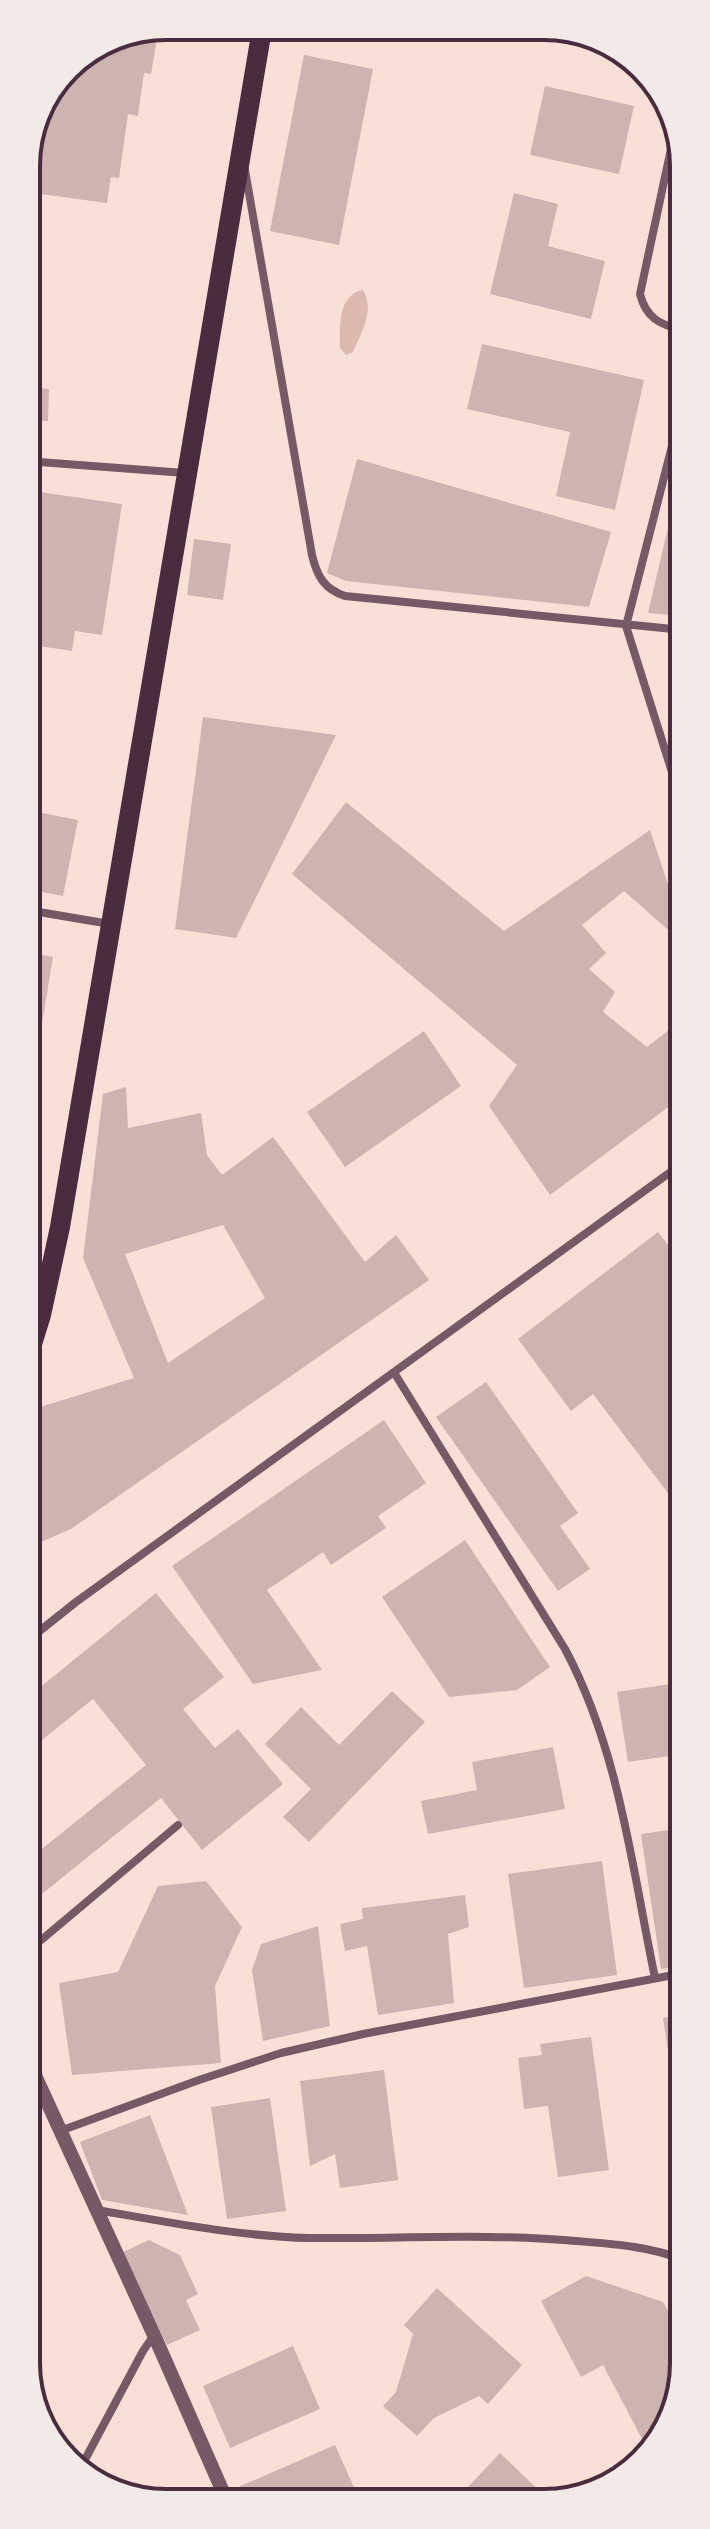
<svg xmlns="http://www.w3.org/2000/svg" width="710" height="2529" font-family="Arial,sans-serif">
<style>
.water{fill:#dcb8b0}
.building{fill:#ccb4b1;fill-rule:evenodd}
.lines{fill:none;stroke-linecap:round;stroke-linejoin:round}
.minor{stroke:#755966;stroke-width:8}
.tertiary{stroke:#755966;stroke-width:14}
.primary{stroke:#4a2c40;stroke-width:20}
.rim{fill:none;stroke:#4a2c40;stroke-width:4}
</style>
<rect width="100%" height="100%" fill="#f7e1d7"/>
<path class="water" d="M363,290C375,310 362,332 353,352L346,355L340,348C340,328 337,295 363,290Z"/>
<path class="building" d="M113,36H166V41L157,39L151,74L144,73L138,116L128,114L119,178L111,177L107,203L26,192V157L41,158L48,110L55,93L62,94L67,67Z
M304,55L373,69L339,245L270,231Z
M545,86L634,106L619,174L530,155Z
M514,193L558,204L548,246L605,261L591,319L490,294Z
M482,344L644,380L615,510L556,496L570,432L467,409Z
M26,387L49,389L48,421L26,420Z
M357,459L611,532L589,607L346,581L327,573Z
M682,468L683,616L648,613Z
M26,490L122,504L102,635L75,631L72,651L26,644Z
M194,539L231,544L223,600L187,595Z
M203,717L336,735L236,938L175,929Z
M346,802L504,931L650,830L683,930V943L624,891L582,925L606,953L589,969L615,992L603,1012L647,1047L683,1019V1096L550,1195L489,1106L517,1065L292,874Z
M27,810L78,820L63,896L27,889Z
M27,952L53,957L35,1065L27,1064Z
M424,1031L461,1086L345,1167L307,1112Z
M126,1087L128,1128L201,1113L207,1155L222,1175L273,1137L365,1262L396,1235L429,1280L71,1529L27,1548V1437L40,1407L134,1378L83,1258L103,1094ZM223,1225L265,1298L168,1363L125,1254Z
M658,1232L672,1250L683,1242V1347L670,1358L683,1375V1513L593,1394L571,1411L518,1339Z
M486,1382L578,1513L560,1526L590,1569L558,1591L436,1417Z
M384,1420L426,1483L378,1516L386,1528L331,1565L323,1552L267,1590L322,1670L253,1684L172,1566Z
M465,1540L550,1667L517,1690L449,1697L382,1597Z
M156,1593L224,1677L183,1709L215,1748L238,1729L283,1784L202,1850L161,1798L27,1906V1861L146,1765L93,1699L27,1752V1698Z
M683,1682V1754L628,1762L617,1692Z
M392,1691L425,1722L309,1842L283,1817L311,1789L265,1744L301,1707L339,1745Z
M553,1747L565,1809L428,1834L421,1801L477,1790L472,1762Z
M683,1828L684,1966L661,1969L641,1834Z
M602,1861L617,1975L524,1988L508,1874Z
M206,1881L242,1927L215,1986L221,2063L72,2075L59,1983L118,1972L158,1886Z
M465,1895L469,1927L448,1934L454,2003L378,2015L367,1946L345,1951L340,1924L363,1919L362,1908Z
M318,1926L330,2026L263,2041L252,1970L261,1944Z
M684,2015V2142L682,2143L663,2018Z
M591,2037L609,2170L558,2177L548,2106L524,2109L518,2058L542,2055L540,2044Z
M384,2070L398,2180L340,2188L335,2154L310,2166L300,2081Z
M270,2098L286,2211L227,2219L211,2107Z
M150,2115L188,2215L102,2200L80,2142Z
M149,2240L180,2255L198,2294L186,2300L200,2330L167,2345L123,2252Z
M586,2276L663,2302L684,2340V2372L650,2454L603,2365L581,2377L541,2301Z
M437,2288L522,2365L488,2404L479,2396L434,2418L417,2436L383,2406L396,2392L413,2334L404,2325Z
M293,2346L320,2409L230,2448L203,2386Z
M335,2445L360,2501H241L236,2488Z
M500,2453L551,2502L472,2501L464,2491Z"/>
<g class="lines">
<path class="minor" d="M675,130L640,294C646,318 660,325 683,330
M245,170L312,555C317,576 324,589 345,596L683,630
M683,403L626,626L683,807
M26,461L185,473
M27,910L110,924
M395,1374L565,1649C619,1750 632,1867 655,1978
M27,1641L76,1602L683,1163
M27,1952L178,1825
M60,2131L199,2080L281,2053L363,2034L684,1973
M97,2210C167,2222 237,2236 308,2238C398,2239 487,2233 576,2241C613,2244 649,2246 684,2260
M81,2467L143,2351L154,2335"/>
<path class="tertiary" d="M27,2058L154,2335L227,2501"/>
<path class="primary" d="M27,1360L41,1315L60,1227L261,35"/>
</g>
<path d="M0 0H710V2529H0ZM166 40H544A126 126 0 0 1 670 166V2363A126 126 0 0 1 544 2489H166A126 126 0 0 1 40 2363V166A126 126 0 0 1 166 40Z" fill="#f1eae7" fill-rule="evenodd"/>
<path class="rim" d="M166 40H544A126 126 0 0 1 670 166V2363A126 126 0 0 1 544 2489H166A126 126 0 0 1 40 2363V166A126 126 0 0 1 166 40Z"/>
</svg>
